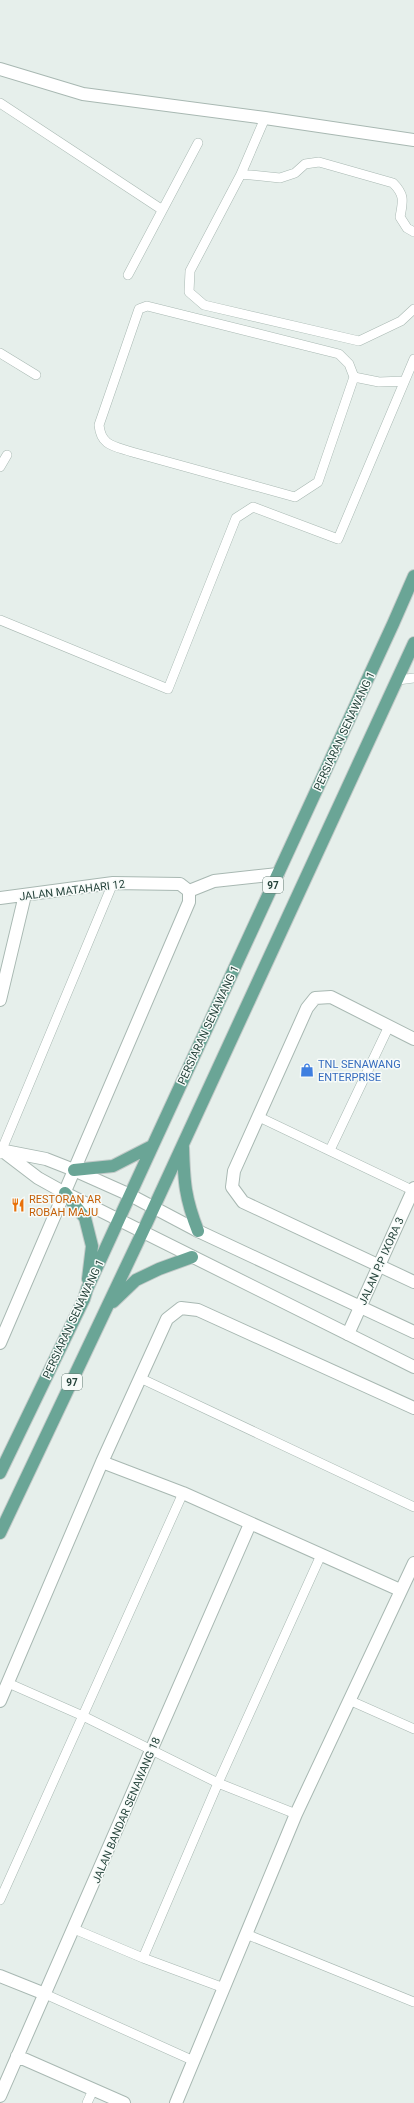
<svg xmlns="http://www.w3.org/2000/svg" width="414" height="2103" font-family="Roboto,sans-serif">
<style>
.lines{fill:none;stroke-linecap:round;stroke-linejoin:round}
.service-casing{stroke:#a8b8b2;stroke-width:10}
.minor-casing{stroke:#a8b8b2;stroke-width:14}
.tertiary-casing{stroke:#a8b8b2;stroke-width:14}
.primary-casing{stroke:#c2cac8;stroke-width:14}
.service{stroke:#fff;stroke-width:9}
.minor{stroke:#fff;stroke-width:12}
.tertiary{stroke:#fff;stroke-width:12}
.primary{stroke:#6aa596;stroke-width:12}
.labels{text-anchor:middle;stroke-width:3;stroke-linejoin:round;paint-order:stroke}
.shield{fill:#f7fbf9;stroke:#637a73;stroke-width:1}
.shield-label{font-size:10px;font-weight:bold;fill:#24423a}
.street-label{font-size:11px;fill:#24423a;stroke:#f7fbf9}
.shop-label{font-size:11px;fill:#366cbe;stroke:#f7fbf9;text-anchor:start}
.food-label{font-size:11px;fill:#c56008;stroke:#f7fbf9;text-anchor:start}
</style>
<rect width="100%" height="100%" fill="#e6efeb"/>
<g class="lines">
<g class="service-casing">
<path id="service" d="M0,103L161,209
M265,118L241,174L280,178L295,173L305,164L319,162L393,183C405,195 403,201 400,217L407,228L414,232
M241,174L190,271L189,292L204,305L359,341L401,321L414,309
M128,275L198,143
M147,306L339,354L349,364L354,377L318,482L295,497L132,452C114,446 101,446 99,425L139,309Z
M0,353L36,375
M354,377L379,382L404,381
M0,467L7,455
M0,620L168,689L236,518L253,507L338,539L414,359
M398,680L414,678
M259,1117L414,1191
M330,1150L389,1026
M0,1154L113,883
M140,1378L414,1507
M8,1683L83,1716L218,1783L296,1814
M351,1701L414,1729
M0,1900L183,1493
M74,1929L143,1958L224,1988
M246,1934L414,2002
M143,1958L218,1783L321,1555
M45,1994L194,2061
M87,2103L93,2090"/>
</g>
<g class="minor-casing">
<path id="minor" d="M0,69L83,94L265,118L414,140
M189,891L214,881L278,874
M0,898L113,883L180,884L189,891
M0,1000L25,895
M414,1039L331,997L315,998L307,1008L234,1171L232,1187L243,1202L414,1282
M348,1334L414,1188
M0,1343L189,902V891
M102,1462L183,1493L400,1590
M0,1701L102,1462L167,1319L181,1308L198,1310L414,1408
M0,1976L45,1994
M17,2056L124,2103
M0,2096L250,1524
M176,2103L296,1814L414,1563"/>
</g>
<g class="tertiary-casing">
<path id="tertiary" d="M0,1149L38,1178L65,1193L414,1367
M5,1151L46,1159L74,1170L130,1195L198,1231L414,1332"/>
</g>
<g class="primary-casing">
<path id="primary" d="M183,1147C184,1182 185,1198 198,1231
M74,1170L113,1166L152,1146
M65,1193L85,1218L92,1246L88,1279
M113,1302L136,1280L159,1269L192,1257
M0,1473L84,1299L87,1289L130,1195L393,624L414,576
M0,1533L143,1231L414,643"/>
</g>
<use href="#service" class="service"/>
<use href="#minor" class="minor"/>
<use href="#tertiary" class="tertiary"/>
<use href="#primary" class="primary"/>
</g>
<defs>
<g id="shop-bare" transform="scale(1.08)"><path d="M-5-2.5h2.3a2.7 3.5 0 0 1 5.4 0H5L5.5 6h-11ZM-1.5-2.5h3a1.5 2.3 0 0 0-3 0Z" fill="#3f7fe0" stroke="#f7fbf9" stroke-width="2.5" paint-order="stroke"/></g>
<g id="restaurant-bare" transform="scale(1.08)"><path d="M-5-6h1v4h1v-4h1v4h1v-4h1v5L-1.5 .5V6h-2V.5L-5-1ZM5-6V6H3V1.5H1.5Q1.5-4 5-6Z" fill="#e8710a" stroke="#f7fbf9" stroke-width="2.5" paint-order="stroke"/></g>
</defs>
<g fill-rule="evenodd">
<use href="#shop-bare" x="307" y="1070"/>
<use href="#restaurant-bare" x="18" y="1205"/>
</g>
<g class="labels">
<g class="shield">
<rect x="263" y="877" width="20" height="16" rx="3"/>
<rect x="62" y="1374" width="20" height="16" rx="3"/>
</g>
<g class="shield-label">
<text x="273" y="889">97</text>
<text x="72" y="1386">97</text>
</g>
<g class="street-label">
<text transform="translate(344 731) rotate(-65)" y="4">PERSIARAN SENAWANG 1</text>
<text transform="translate(72 890) rotate(-7)" y="4">JALAN MATAHARI 12</text>
<text transform="translate(208 1025) rotate(-65)" y="4">PERSIARAN SENAWANG 1</text>
<text transform="translate(381 1261) rotate(-66)" y="4">JALAN P.P IXORA 3</text>
<text transform="translate(73 1319) rotate(-65)" y="4">PERSIARAN SENAWANG 1</text>
<text transform="translate(126 1810) rotate(-67)" y="4">JALAN BANDAR SENAWANG 18</text>
</g>
<g class="shop-label">
<text x="318" y="1068">TNL SENAWANG<tspan x="318" dy="13">ENTERPRISE</tspan></text>
</g>
<g class="food-label">
<text x="29" y="1203">RESTORAN AR<tspan x="29" dy="13">ROBAH MAJU</tspan></text>
</g>
</g>
</svg>
